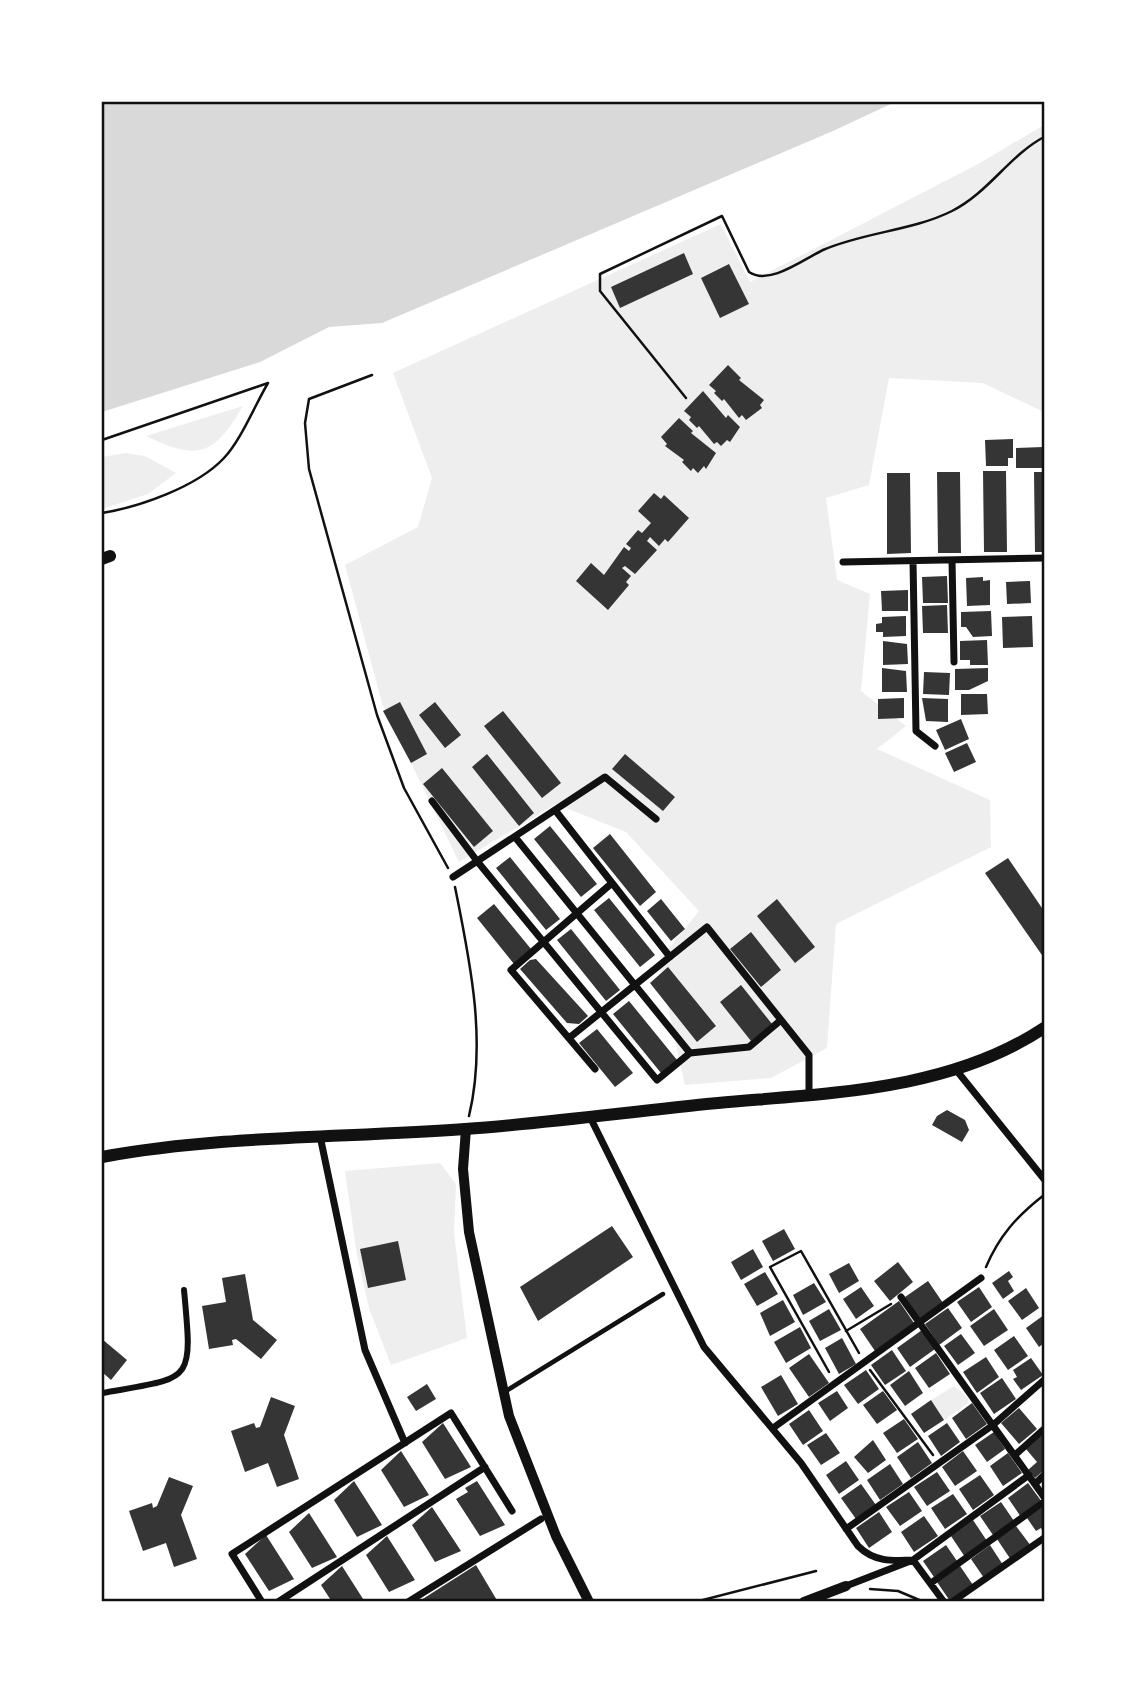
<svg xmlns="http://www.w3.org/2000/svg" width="1146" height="1703" font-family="Quicksand,sans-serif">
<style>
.green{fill:#eee}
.water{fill:#d9d9d9}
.building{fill:#353535}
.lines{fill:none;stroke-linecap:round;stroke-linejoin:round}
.path{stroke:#111;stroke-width:2.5}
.service{stroke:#111;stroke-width:4.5}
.pedestrian{stroke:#111;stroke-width:6}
.minor{stroke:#111;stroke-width:7}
.tertiary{stroke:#111;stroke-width:10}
.secondary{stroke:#111;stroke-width:12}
.neatline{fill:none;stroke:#111;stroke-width:2.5}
</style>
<rect width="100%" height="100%" fill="#fff"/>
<path class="green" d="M1044,125V412L983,383L889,378L869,485L826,498L837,580L870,594L861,691L906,726L877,749L990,800L991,847L836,924L827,1048L771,1078L685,1085L658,962L699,911L626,832L556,804L459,862L382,703L345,565L418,527L432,478L393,373L721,224L750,282L978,164Z
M243,406C214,456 198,461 146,436Z
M126,453L145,456L176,473L148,494L102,509V457Z
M440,1163L456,1184L454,1233L467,1338L391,1365L369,1308L357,1255L345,1171Z
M954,1386L968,1398V1403L944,1420L931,1400Z"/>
<path class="water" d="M102,102H895L833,131L382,323L329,327L260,362L102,412Z"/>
<path class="building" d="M684,253L693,274L620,308L611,287Z
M729,264L749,304L720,318L701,278Z
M728,365L741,378L739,380L764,400L760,405L762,408L746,420L742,415L739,418L724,399L722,401L714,393L716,391L709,385Z
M703,391L726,418L728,415L740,427L730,442L727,440L721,446L717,442L714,444L699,426L697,428L689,420L691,417L684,411Z
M679,418L693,431L691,433L716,453L706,469L704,466L698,473L693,468L691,471L682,462L684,460L665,446L667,444L661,437Z
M1013,439V458H1008V466H986L985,440Z
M1043,447L1044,468H1016V448Z
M983,471H1006L1007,552H984Z
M937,472H960L961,553H938Z
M1034,472H1044V552H1035Z
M887,473H910L911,553L887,554Z
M654,493L661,499L664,495L689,518L668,542L665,539L659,546L650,537L647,541L657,550L635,574L625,566L622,568L631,576L626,582L629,585L608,610L576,581L591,563L604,575L624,547L629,551L631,548L626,544L638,530L642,533L651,523L638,511Z
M947,576L948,603H923L922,577Z
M983,577V581L990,580V605L967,606L966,578Z
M1030,581L1031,603L1007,604L1006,582Z
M908,590V611H882L881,591Z
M947,605L948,633H923L922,606Z
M991,611L992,636L973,637L966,627H961V612Z
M906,616V636L883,637V632H876V624L882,623V617Z
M1032,616L1033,647L1003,648L1002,617Z
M987,640L988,665H970V660H960V641Z
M883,641L907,644L908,664L883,665Z
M882,668L906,671L907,692H882Z
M988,668V681L969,690H955V669Z
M924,672L950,673L949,695L923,694Z
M961,694H987L988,714L961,715Z
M904,698V718L878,719V699Z
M922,698L948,699V722L926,721Z
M400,702L427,754L411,763L383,711Z
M435,702L461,735L445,748L419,715Z
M503,711L561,783L542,798L484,726Z
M961,719L969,739L945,750L936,730Z
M967,743L976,762L954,772L945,753Z
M487,754L534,813L519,826L472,767Z
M625,754L675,797L663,811L612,769Z
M442,768L493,831L474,847L423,784Z
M550,826L597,884L581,897L534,839Z
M610,834L656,892L640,906L593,848Z
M510,857L560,919L546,930L496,868Z
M1008,858L1044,911V958L985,873Z
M609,898L655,955L640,967L594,910Z
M661,899L685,929L671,941L647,911Z
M777,899L815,947L795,963L757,916Z
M494,904L531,949L514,964L477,918Z
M571,929L620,990L606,1001L557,940Z
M751,932L781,970L761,987L730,949Z
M536,959L588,1016L579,1024L567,1023L520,969L530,960Z
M668,967L716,1026L697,1042L650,983Z
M741,985L772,1024L751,1041L720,1002Z
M629,1001L677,1060L661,1073L613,1014Z
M597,1029L633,1073L615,1087L579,1043Z
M947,1110L965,1120L969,1130L962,1142L932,1125L937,1116Z
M612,1226L633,1257L538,1321L520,1287Z
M784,1229L795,1249L773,1261L762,1241Z
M398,1241L406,1280L368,1288L360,1249Z
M753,1249L763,1267L741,1280L731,1262Z
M898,1262L913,1282L890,1301L874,1281Z
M849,1263L859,1281L839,1293L829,1274Z
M1009,1271L1013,1277L1008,1281L1014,1291L1003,1299L992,1283Z
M765,1272L778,1294L757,1306L744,1284Z
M245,1274L253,1320L277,1340L261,1359L236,1339L232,1340L233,1345L209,1349L202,1306L226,1302L222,1278Z
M928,1281L943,1303L920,1319L905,1297Z
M814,1283L826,1302L803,1315L793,1295Z
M861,1287L874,1306L856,1319L843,1299Z
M979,1287L992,1307L971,1322L957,1302Z
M1026,1288L1039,1308L1022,1320L1008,1301Z
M783,1300L795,1322L770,1336L760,1313Z
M899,1301L914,1323L875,1351L860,1329Z
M948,1308L962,1328L939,1345L925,1324Z
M829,1309L841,1330L820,1341L809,1321Z
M994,1309L1008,1330L984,1346L970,1326Z
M1044,1315V1343L1039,1347L1026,1328Z
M800,1327L811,1348L786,1363L774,1342Z
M922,1330L935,1349L910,1367L897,1348Z
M961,1334L975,1353L958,1365L944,1346Z
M1014,1336L1028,1356L1008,1370L994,1350Z
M842,1338L856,1364L839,1374L825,1348Z
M102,1339L127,1360L111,1380L102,1372Z
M892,1350L906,1371L885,1385L871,1365Z
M936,1353L950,1374L929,1388L915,1368Z
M809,1354L829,1383L809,1397L789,1368Z
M986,1357L999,1377L977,1393L963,1372Z
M1031,1358L1043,1375L1021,1390L1013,1379L1017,1377L1013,1370Z
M866,1370L879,1389L858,1404L844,1385Z
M909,1371L923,1393L905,1406L890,1385Z
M781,1375L798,1404L778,1416L761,1387Z
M1002,1378L1016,1399L994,1414L980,1393Z
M427,1384L436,1399L416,1411L407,1397Z
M837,1391L848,1408L830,1421L818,1403Z
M883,1391L897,1410L877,1424L863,1405Z
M271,1397L295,1406L284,1435L299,1479L277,1487L268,1463L245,1472L231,1431L254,1423L256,1428L260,1427Z
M931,1400L944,1420L924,1433L911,1414Z
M972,1403L987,1424L966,1439L952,1418Z
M1019,1408L1037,1429L1019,1444L1001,1423Z
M809,1410L823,1431L803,1445L789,1424Z
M904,1419L918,1439L897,1453L883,1433Z
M443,1423L471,1467L445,1479L422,1442Z
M947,1423L960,1442L941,1456L928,1436Z
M994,1432L1005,1449L987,1462L975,1445Z
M826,1433L840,1453L821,1465L807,1445Z
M1044,1433V1470L1035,1478L1028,1470L1037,1462L1026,1449Z
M873,1440L886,1460L868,1473L854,1457Z
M918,1442L932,1463L911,1478L897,1457Z
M401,1451L429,1495L404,1507L381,1470Z
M963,1451L977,1471L955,1486L942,1467Z
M1008,1453L1022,1473L1003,1486L990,1466Z
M846,1461L859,1480L839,1494L826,1475Z
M890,1464L903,1484L880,1500L867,1480Z
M937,1472L950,1491L927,1506L914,1487Z
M980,1475L994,1495L973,1510L959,1489Z
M169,1477L193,1486L181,1515L197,1559L174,1567L166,1543L143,1551L129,1511L152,1503L153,1508L157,1506Z
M354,1481L382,1525L357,1537L334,1500Z
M477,1481L505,1525L480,1536L456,1499L468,1492L465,1488Z
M1028,1483L1042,1502L1021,1517L1008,1498Z
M861,1484L876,1505L856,1519L841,1498Z
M909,1492L922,1511L900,1526L886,1507Z
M953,1494L967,1514L945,1529L931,1508Z
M1001,1502L1014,1521L993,1535L980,1516Z
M1044,1506V1534L1041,1528L1036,1531L1027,1518Z
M432,1507L461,1551L435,1562L412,1525Z
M879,1512L892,1532L869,1548L856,1528Z
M309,1513L337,1557L312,1568L289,1532Z
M924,1516L938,1536L914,1552L901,1532Z
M973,1520L987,1541L965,1557L951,1536Z
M1016,1526L1031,1546L1011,1560L997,1539Z
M266,1535L294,1579L269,1591L245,1554Z
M387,1536L415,1580L389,1592L366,1555Z
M946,1545L957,1561L934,1577L923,1561Z
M990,1545L1003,1565L984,1578L971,1559Z
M476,1565L498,1602H418Z
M342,1566L365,1602H332L321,1585Z
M960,1566L973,1585L950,1601L937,1582Z"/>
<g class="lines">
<path class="path" d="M372,375L309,399L305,423L309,469L377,715L404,788L448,868
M686,398L600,291V274L722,216L749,272C769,286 804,259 823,250C864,232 912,231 952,211C988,193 1010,155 1044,137
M102,440L268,383
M102,513C139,507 197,487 224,458C241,440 255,405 268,383
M455,887C470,961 487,1041 469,1116
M986,1267C999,1236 1017,1216 1044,1195
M846,1331L891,1304
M870,1370L933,1455
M829,1372L770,1267L801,1251L859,1353
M870,1589L898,1591L924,1602
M695,1602L816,1571"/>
<path class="service" d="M506,1391L663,1294"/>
<path class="pedestrian" d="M102,1393C193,1377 193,1385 184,1290"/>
<path class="minor" d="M952,560L954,662
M913,561L916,731L935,746
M843,562L1044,558
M432,801L477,861L657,1080L690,1053L749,1047L781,1020
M555,810L670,957
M515,837L690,1053
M453,877L605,777L656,819
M569,1038L707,927L809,1055V1095
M595,1069L511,970L612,883
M957,1071L1044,1179
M590,1117L704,1347L801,1463L858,1546C874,1562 892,1561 913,1560L944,1602
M320,1136L365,1350L405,1443
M901,1297L1044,1497
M773,1428L981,1278
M1015,1455L1044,1429
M1035,1484L1044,1475
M846,1529L993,1425L1044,1380
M931,1583L1044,1502
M846,1586L913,1560L1029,1475
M262,1602L232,1554L451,1413L512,1511
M278,1602L485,1467
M408,1602L541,1519
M952,1602L1044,1538"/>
<path class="tertiary" d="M466,1129L463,1169L469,1232L509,1416L556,1536L589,1602
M804,1602L846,1586"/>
<path class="secondary" d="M102,559L110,556
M102,1157C222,1135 344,1138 465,1129C550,1123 634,1111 718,1103C829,1093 949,1091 1044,1028"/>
</g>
<rect width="1146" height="1703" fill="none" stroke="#ffffff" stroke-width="206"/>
<rect x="103" y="103" width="940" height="1497" class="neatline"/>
</svg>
